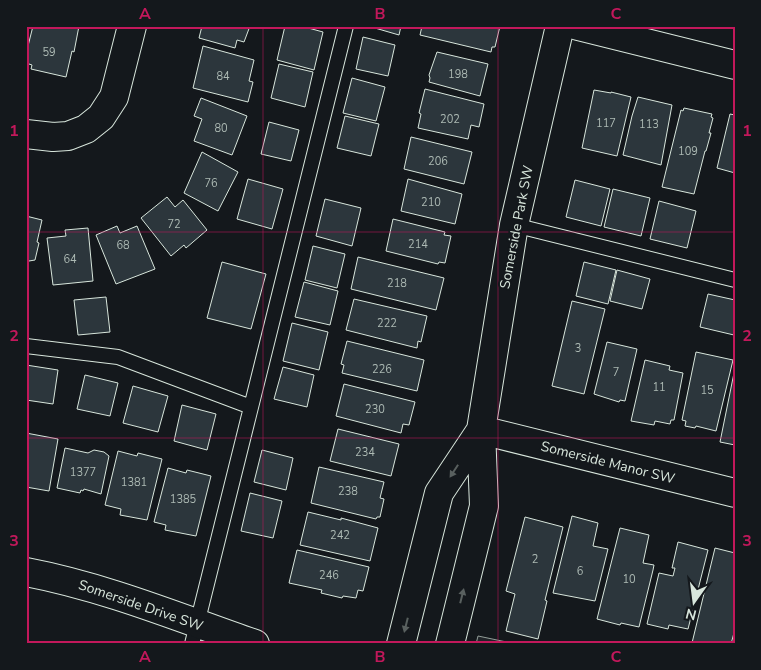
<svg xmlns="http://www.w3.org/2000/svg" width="761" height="670" font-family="'Nunito Sans',sans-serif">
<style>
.green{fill:#202428;stroke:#939e99}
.building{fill:#2c363c;stroke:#d8e6dc}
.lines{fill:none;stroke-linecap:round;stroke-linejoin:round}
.lane-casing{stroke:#d8e6dc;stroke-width:16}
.street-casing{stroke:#d8e6dc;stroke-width:30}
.lane{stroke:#14181c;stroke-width:14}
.street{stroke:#14181c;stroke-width:28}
.oneway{fill:#59605f}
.grid{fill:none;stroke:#c2185b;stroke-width:1;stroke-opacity:0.55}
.labels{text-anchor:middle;stroke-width:4;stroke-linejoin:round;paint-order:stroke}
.number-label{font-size:11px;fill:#adbab4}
.street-label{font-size:14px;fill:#d8e6dc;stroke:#14181c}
.neatline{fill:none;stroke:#c2185b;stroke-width:2}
.grid-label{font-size:16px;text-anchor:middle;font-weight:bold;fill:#c2185b}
</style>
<rect width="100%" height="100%" fill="#14181c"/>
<path class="green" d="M478,636L516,644H476Z"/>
<path class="building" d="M33,26H79L74,52L72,51L66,77L31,69L32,65L26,63V54Z
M202,26H250L244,42L237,40L235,48L199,38Z
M285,26H301L323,32L314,70L277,60Z
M368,26H401L399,35Z
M422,26H500L495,47H492L491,52L420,35Z
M363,37L395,45L388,76L356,69Z
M203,46L254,60L249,81L253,82L248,102L193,88Z
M437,52L488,64L480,96L429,82L430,78L429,75Z
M279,64L313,72L305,107L271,98Z
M352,78L385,87L376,121L343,113Z
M425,89L484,104L479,127L471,125L468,139L418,128L421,114L419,113Z
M594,90L611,93V92L631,97L617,156L582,148Z
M638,97L672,105L661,165L623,155L632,116Z
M201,98L247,116L232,155L194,141L202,119L194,116Z
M684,108L712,114L711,117L713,118L709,133H711L706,151H705L694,194L662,187L681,110L683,111Z
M730,114L735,115V173L717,168Z
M345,116L379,124L371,156L337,148Z
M269,122L299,130L291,161L261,154Z
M411,137L472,152L464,184L404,169Z
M202,152L238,172L218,211L184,193Z
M248,179L283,189L272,229L237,219Z
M408,179L462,194L455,224L401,211Z
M575,180L610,189L601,226L566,217Z
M613,189L650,198L641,236L604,227Z
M167,197L175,207L183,200L207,230L186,248L184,245L171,256L141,218Z
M325,199L361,208L352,246L316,236Z
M659,201L696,211L687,248L650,239Z
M26,216L42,220L37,242L39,243L35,260L29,261H26Z
M393,219L445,232L444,235L451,236L445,263L439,262L438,264L386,251Z
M117,226L120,233L137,226L155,269L116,284L96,235Z
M88,228L93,281L53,285L47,238L66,236L65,230Z
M313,246L345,254L337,288L305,280Z
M358,257L444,278L436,310L351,289Z
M222,262L266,274L251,329L207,318Z
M584,262L616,270L608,304L576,296Z
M617,270L650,279L642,309L610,301Z
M304,282L338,291L330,325L295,317Z
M708,294L735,300L734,335L700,327Z
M106,297L110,332L78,335L74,300Z
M354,299L427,316L421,342L418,341L417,348L346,330Z
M572,301L605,309L584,394L552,386Z
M292,323L328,332L319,370L283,361Z
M347,341L424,360L417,391L342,373L344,365L341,364Z
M607,342L637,349L625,401L620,400L619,402L594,394Z
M696,352L733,360L716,431L696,426L695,428L685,426L686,421L682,420Z
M645,360L670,366L669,370L683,373L674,420H671L670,424L655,421L654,425L631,421Z
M26,365L58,370L53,404L26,400Z
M283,367L314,375L307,407L274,399Z
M735,368V445L720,442Z
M85,375L118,383L110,416L77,409Z
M344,384L415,402L409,425L403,424L401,433L336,416Z
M133,386L168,396L158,432L123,423Z
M182,405L216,414L207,450L174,441Z
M338,429L399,444L391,476L330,461Z
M26,433L58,439L49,491L26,487Z
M65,448L88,453L94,450L104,452L109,456L101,494L84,489L83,491L81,490L80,493L57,488Z
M262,450L293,458L286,490L254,482Z
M118,451L137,456L138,453L162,459L147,520L120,515L121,509L105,505Z
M319,467L384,482L380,498L384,499L380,517H377L376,519L311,503Z
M168,468L186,473L187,470L211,476L196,536L165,530L166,525L154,522Z
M250,493L282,501L273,538L241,531Z
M308,512L341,520V518L378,528L370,561L300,545Z
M572,516L598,523L593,546L608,549L595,601L553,593Z
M525,517L563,527L545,600L547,601L538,639L506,631L515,594L506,591Z
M620,528L649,535L643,563L654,565L653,570L639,627L621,623L620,625L597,619Z
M678,542L708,550L688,629L669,625L668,629L647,624L659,573L673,576L675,568H672Z
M715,548L735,553V629L731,644H695L692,643Z
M297,550L369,567L363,591L358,590L356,598L343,596L342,598L321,593L322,590L289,583Z"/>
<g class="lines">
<g class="lane-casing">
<path id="lane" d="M514,225L735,280
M26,346L118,357L251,407
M192,644L346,26"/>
</g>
<g class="street-casing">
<path id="street" d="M578,26L735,65
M26,134L53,137L68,136L86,129L101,117L114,97L132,26
M481,430L735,493
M26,572C105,587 180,618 255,644
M401,644L439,493L481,430
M450,644L484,506L481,430L514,225L560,26"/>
</g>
<use href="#lane" class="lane"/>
<use href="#street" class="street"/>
</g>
<defs><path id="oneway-solid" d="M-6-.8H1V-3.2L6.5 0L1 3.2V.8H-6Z" transform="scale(1.25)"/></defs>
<g class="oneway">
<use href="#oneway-solid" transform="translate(454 471) rotate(123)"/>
<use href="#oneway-solid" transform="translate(462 596) rotate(-76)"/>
<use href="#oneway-solid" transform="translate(406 625) rotate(104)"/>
</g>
<path class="grid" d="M263,26V644M498,26V644M26,232H735M26,438H735"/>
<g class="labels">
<g class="number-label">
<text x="49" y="56">59</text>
<text x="458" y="78">198</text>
<text x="223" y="80">84</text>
<text x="450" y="123">202</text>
<text x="606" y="127">117</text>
<text x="649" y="128">113</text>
<text x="221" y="132">80</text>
<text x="688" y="155">109</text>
<text x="438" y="165">206</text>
<text x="211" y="187">76</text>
<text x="431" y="206">210</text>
<text x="174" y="228">72</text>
<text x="418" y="248">214</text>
<text x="123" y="249">68</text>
<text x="70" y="263">64</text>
<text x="397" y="287">218</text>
<text x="387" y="327">222</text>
<text x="578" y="352">3</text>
<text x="382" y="373">226</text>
<text x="616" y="376">7</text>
<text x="659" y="391">11</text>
<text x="707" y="394">15</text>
<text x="375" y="413">230</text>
<text x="365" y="456">234</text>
<text x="83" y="476">1377</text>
<text x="134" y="486">1381</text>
<text x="348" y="495">238</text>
<text x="183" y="503">1385</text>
<text x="340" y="539">242</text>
<text x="535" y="563">2</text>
<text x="580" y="575">6</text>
<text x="329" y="579">246</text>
<text x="629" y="583">10</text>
</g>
<g class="street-label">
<text transform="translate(516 227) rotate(-79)" y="5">Somerside Park SW</text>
<text transform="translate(608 462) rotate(14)" y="5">Somerside Manor SW</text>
<text transform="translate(141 605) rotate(19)" y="5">Somerside Drive SW</text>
</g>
</g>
<rect width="761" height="670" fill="none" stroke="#14181c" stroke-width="55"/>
<g transform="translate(694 602) rotate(194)" stroke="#14181c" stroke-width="4" paint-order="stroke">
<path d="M0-4L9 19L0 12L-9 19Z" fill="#d8e6dc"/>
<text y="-8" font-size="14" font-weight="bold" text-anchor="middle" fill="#d8e6dc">N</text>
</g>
<rect x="28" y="28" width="706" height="614" class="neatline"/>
<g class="grid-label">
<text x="145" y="19">A</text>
<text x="380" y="19">B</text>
<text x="616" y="19">C</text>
<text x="14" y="136">1</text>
<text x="747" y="136">1</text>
<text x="14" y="341">2</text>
<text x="747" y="341">2</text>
<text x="14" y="546">3</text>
<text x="747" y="546">3</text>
<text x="145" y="662">A</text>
<text x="380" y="662">B</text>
<text x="616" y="662">C</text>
</g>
</svg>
